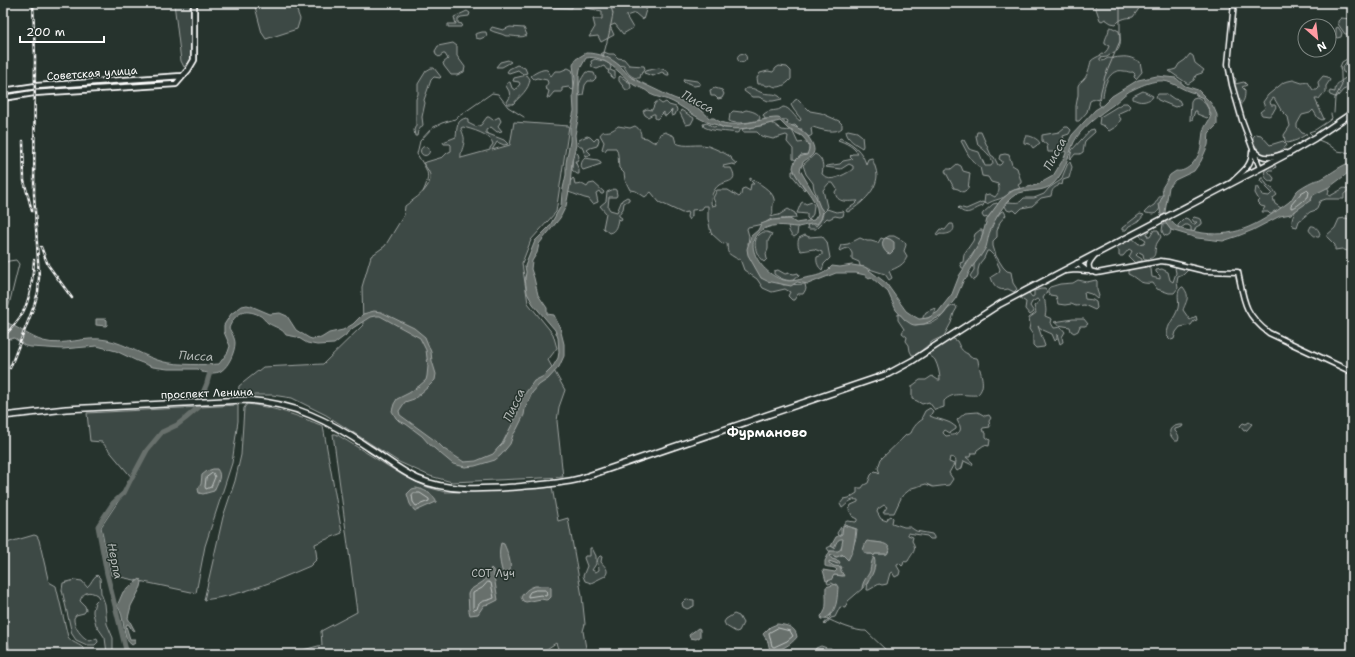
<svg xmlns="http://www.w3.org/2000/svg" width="1355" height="657" font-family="'Shantell Sans',sans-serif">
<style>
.green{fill:#3e4944;stroke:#9ea4a2;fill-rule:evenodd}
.water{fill:#67706c;stroke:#a4a9a7}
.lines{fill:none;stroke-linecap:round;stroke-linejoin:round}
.shore{stroke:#c2c6c4;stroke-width:1}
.stream{stroke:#a4a9a7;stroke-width:1}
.river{stroke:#67706c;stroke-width:5}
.tertiary-casing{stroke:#fff;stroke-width:7}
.secondary-casing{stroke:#fff;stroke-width:8}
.primary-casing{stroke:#fff;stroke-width:8}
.tertiary{stroke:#26332d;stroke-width:4}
.secondary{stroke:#26332d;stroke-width:4.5}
.primary{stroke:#26332d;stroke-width:5}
.rail-casing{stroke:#fff;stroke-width:2.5}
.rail{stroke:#26332d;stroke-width:1;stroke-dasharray:3;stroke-linecap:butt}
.labels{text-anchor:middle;stroke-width:3;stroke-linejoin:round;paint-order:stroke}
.street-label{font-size:11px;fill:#fff;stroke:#26332d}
.park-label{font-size:11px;fill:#bbbfbe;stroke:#26332d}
.water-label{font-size:12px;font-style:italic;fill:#b3b8b6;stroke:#26332d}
.quarter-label{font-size:13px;font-weight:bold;fill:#fff;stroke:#26332d}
</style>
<rect width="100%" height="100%" fill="#26332d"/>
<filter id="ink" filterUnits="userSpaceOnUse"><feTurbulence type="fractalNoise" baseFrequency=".025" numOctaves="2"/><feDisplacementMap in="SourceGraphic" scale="8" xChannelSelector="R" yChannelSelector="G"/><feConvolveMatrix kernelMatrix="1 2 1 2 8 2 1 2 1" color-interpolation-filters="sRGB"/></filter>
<g filter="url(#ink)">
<path class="green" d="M174,3H194L195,53L191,60L184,67L181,61Z
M254,3H294L300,19L297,29L266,39L262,33Z
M516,3H573L572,8L519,6Z
M580,3H648L643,20L635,13L626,16L633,28L623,34L615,24L610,26L614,35L601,42L598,36L589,37L595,27L593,19H602V11L586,8Z
M1094,3H1141L1138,10L1133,17C1127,18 1121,18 1116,24L1111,23L1105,19L1102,21L1100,20Z
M467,11L470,13L469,16L461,17L458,19V23L462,24L461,27H448V24H456L454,17Z
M1341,18L1352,19V31L1349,34H1345L1338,24V21Z
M492,27L503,30L510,27L524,28L527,35C521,39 513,35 506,36C501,33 495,33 490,30Z
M1111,27L1119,31C1120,38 1122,45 1117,51L1114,52L1107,57L1100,58V60L1103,61L1108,58C1112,59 1116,57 1121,57C1129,56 1134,59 1140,62L1142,72L1136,79L1134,77L1135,74L1133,72C1129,73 1128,71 1124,71C1109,68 1104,85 1103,97L1100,100L1094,99L1090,101L1087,112L1079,121H1076V106L1078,95V86C1079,82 1082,82 1084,79C1088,75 1090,65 1091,61C1097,55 1106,56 1109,46L1105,44C1104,39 1109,34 1109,28Z
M1338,27L1342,33L1341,37L1337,38L1336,37V28Z
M482,32H486L487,36L480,39L476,38L475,34Z
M453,43L457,46V56L465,67L464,72L457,75H451L444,66L443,63L448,59L445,54H443L439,57L436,55L435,51L438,46Z
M604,52L609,54H614L618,58L624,59L629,65L644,66L645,69L641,74L640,78C632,79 627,73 624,66L618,65L601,54Z
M737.5 58a4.5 4.5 0 1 1 9 0a4.5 4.5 0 1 1-9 0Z
M1190,54L1193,56L1195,63L1204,70L1202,73L1196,75L1194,80L1188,84L1169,71L1176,69L1179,64L1185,60Z
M1352,54V63L1348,70L1352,74V81L1350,83L1348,88L1343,90L1338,96L1335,97L1330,95L1329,93L1330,91L1335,92C1335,82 1341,82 1348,76L1347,74L1343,72L1342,68Z
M595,59C601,61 609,61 611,67L610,70L615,72V78H612L611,75L608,73L609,70H607L604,66L597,69L592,67L591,61Z
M508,60L511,62L502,67H496L500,62Z
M517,65L525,68L527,73L523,74L518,70L509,73L507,72L509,69Z
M779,66L787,67L791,71V79C786,85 778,90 771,85L767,86L763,84H758L757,78L760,73L768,71L773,72L776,68Z
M431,68H434L441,77L440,78L434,77L431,80L424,100L425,103L422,117L423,125L418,131L417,136H415L414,130L416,125V99L418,94V84L426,71Z
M568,68L572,70L573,73L574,89L572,90L569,87L562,88V92H554L549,98H547L549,91L546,89L545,88L548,83L547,80L537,78L534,79L531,76C533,74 543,68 547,70C549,71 549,74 551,76L555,71H561Z
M659,68L668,71L669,75H667L662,72L653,76L644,73L645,71Z
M586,72L594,73L596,78L593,81H588L585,85L583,95L580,96C576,87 581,79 586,72Z
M1230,73L1236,79L1235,84L1244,82L1247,85L1242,87L1245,90C1245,96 1245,102 1239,105Z
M527,75L530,79C529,90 520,96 513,104H507V102L510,97L509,91L506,86L507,83L510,82L512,88L515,90L520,84L519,82L513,81L514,78Z
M620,76L630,83L631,87L629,90H626L619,81V77Z
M1323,76L1328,77L1330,80L1326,86V93L1322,95L1319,99H1315L1324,119L1322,120L1318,118L1313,110L1310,113L1302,115L1297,124V127L1302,133L1307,134L1297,140L1288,143L1285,141L1284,135L1290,126L1288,117L1281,110L1274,98L1272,99L1270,102L1271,105H1275L1276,107L1272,114L1269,116L1262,115L1260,112L1265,108L1263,102L1268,95L1284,82L1293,80L1302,83L1308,82L1313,90H1317L1319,88L1318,82Z
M164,79L165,83L89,88V84Z
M684,79L697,81L700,83V85L694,86L688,83H685L683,81Z
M87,84V88L35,92V88Z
M31,88V92L3,96V92Z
M715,88L722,90L724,94L722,98L718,99L715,96H711L710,90Z
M747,88C756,88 756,91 763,93C770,95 777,92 782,99L773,101H768L759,97H752L744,91L745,89Z
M1143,91L1153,96L1152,98C1146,102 1140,103 1133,99V96Z
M1158,94H1167L1174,99L1179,100L1181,104L1178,106L1175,107L1158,100L1156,97Z
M1197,97C1204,100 1209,108 1210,115L1207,118L1197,114V111H1195L1192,120H1190L1191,101L1193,98Z
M798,99L810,111L821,113L839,121L842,124V128C836,134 821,130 813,127L811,128L812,135L809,137L801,131L802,129H799L795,125L791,126L787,125L788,121L787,120L765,119L763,115L764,114C769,110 772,111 777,110C779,110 781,108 783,107C790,107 795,118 800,121L801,119L794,110L791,105L795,100Z
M658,101L662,104L666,102L669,105L676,107L677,110L675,115L672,116L671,114L672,110L666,116L664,115V112L657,119L655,118V114H653L648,117L645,115L643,111L647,109L652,110L655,103Z
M1123,103H1127L1130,106L1128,109L1119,113L1118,115L1121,119L1117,126L1109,131L1104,126L1099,124L1100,117Z
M681,110L694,118L691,124L686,125L680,113Z
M746,110C752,111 759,113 760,118L759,120C753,122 735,125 729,121L730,114L733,111L741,112Z
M487,117H489L493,120L499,117L501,121L498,126L502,131L497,132L491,127L486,130V133L504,140L508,144L504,145L497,142L492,150L510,145L514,122L569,126L556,212L531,240L522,263L528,303L553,334L557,348L548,360L565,390L559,407L557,421L563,477L452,482L430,476L399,462L326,415L292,398L272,395H238L239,386L263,367L323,364L363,325L362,287L371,256L385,246L404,215L405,206C414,199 432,189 430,175C429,171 426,167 423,163L443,157L447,153L451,151V145L450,144H444L443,142L456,137C457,129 456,119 467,118L468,120V123L476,127L481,125ZM463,127C471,129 491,134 493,144L490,148V150L461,158C460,152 464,147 464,141C465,137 462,132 461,128Z
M707,123L713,127L719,126L724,128H739L740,129V131L737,133C726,131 714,132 704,127L703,124Z
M771,123C776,124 778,128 782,130C786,131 789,130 792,130L798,143L806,142C810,145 810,150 808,154L801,155L797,160L793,159V149L787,142L788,136L786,135L773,139L761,136L757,132H743L742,130L743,129L760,126Z
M618,126L630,128L635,126C640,129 641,132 641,137L647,138L653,142L657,141L660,134L665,132L674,136L676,143C686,148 697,143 708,146C716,149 723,152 731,157L732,160L737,164L736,165L732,164L723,166L724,168H731C740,183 725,181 719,185C713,189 709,200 712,206L716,205L713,198L717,190H728L739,197L741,195L742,189L745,188L750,191L751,184H754L750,180V178C757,182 773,191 774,199C775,204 773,201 773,205C772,211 774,212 771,217L774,216L779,215L788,209L795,213L796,218C788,219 779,218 771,221V219L763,224L748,227L747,229L749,236L748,244L758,265L783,285L805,284L806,289L803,294H798L794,300H792L788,296L790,292L785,289L772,292L763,288L757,279L744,270L740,259C734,260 740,260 734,257C726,252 728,253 727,243L723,244L711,233L708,219V206H704L702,209L692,210V216L689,220L687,217L688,212L682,213L659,202L651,192L645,197L636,191L630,190L625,180L624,173L619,168C618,161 619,154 616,148H607L605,151L602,149L604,142L600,135C603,130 605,132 610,131C613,130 616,128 618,126Z
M1065,127H1068L1071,130L1069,134L1063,136L1066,147L1065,151L1059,153V155L1058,156L1053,152H1048L1047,145L1042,141V135L1059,132Z
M1094,129L1095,132L1085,141L1083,152L1080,154H1075L1071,159L1070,158L1072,150L1090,130Z
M848,130L857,132L862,136L863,146L862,148C856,144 847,140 846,131Z
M977,132H981L991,155L994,157L998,165H1000L1002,163V161L999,159L1000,155L1005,154L1009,155L1012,165L1017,168L1021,181V183L1018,185L1020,188L1009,192V194C1001,200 995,199 987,204L984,203L985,195L989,194L995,197C999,192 1000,191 998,184L991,182L988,177L982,176L980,167C970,161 967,152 961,141L962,139L964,140L969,149L979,152L985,166H991L993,163C992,156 983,149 978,145L976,136Z
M1256,134L1261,135L1270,145L1283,141L1287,145C1282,152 1272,156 1263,155L1253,143V137Z
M587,136L590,137L594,141L598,137L599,140L597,146L590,148L587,150L591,154L588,156L585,155L582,146H579L578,144L579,140Z
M1026,136C1030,135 1038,139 1040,143L1033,148L1030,144L1024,143V140Z
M840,138C853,143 862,151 866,164L868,159L872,158C874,164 877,170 877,176C876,192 860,205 848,212L846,211L847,209L854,205L858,201C848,201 837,204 835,192L837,189L833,183H829L823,190L827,207L822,212L817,203V196L814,189L813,183L806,174L803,165L815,154C823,158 824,166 822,174C824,175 825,177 827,178C833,181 848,173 853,169V166L849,164L841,169L825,167L826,166L840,164L843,161L853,159L850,156L852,154H858C853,146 846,143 838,140Z
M420.5 151a4.5 4.5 0 1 1 9 0a4.5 4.5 0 1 1-9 0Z
M575,151L578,154L579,157L577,161H575L579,170V174H577L572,170L573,152Z
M585,158L598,160L601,162V164L583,170C580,167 581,161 585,158Z
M1070,162L1072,167L1069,178L1063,180L1062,185L1059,184L1058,186C1053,188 1052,190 1051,196L1041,198L1032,206L1022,208L1017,213L1014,210L1010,211L1007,210L1005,206L1007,202C1011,202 1015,203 1020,202L1024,198H1034L1044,194L1049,188L1061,180L1068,163Z
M957,164L961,166L963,171L970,173L968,189L963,192L958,189L954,188L945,171L946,169H951Z
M1275,165L1276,167L1273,170H1269L1268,171L1274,178L1273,182C1267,181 1263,176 1265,170L1271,166Z
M792,171H794L805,189L804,190L792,175Z
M573,178L574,179L575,185L582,184L587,187L589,184L594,183L604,192L603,194H601L599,191L596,193L598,202L593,204L589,199C582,198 576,194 568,192L569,183Z
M1261,178H1263L1267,185L1273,189L1277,195L1273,198L1275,204L1281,208L1277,212L1274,211L1272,214H1270L1268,212H1262L1265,207L1261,206L1257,202L1259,200L1255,193L1256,187L1258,186L1262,195L1269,196L1272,193L1260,181Z
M1327,187L1329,190L1328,195L1330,196L1344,188L1347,189L1349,190L1344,194V199H1326L1320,201L1316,210L1310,212L1299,221L1297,227L1293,226C1289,215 1298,209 1304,200H1311L1313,194L1319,192L1320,188Z
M614,189L616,190L617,195L616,197H609L608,207L610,210L617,212L622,200L627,197L629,198V200L624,203L623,209L619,214V216L622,218L621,220L618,219C617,224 616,232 609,233L603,228L606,213L600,206L606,201L607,192Z
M1164,194C1163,200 1160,214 1153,214C1151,214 1148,213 1146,213L1145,212C1147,209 1151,207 1154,205C1158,200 1158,196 1164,194Z
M803,202L806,204L812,202L814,205L813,214L809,220L807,218V214L797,213L801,203Z
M982,202L984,203L983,206C972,209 968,218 958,208L959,207L966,209Z
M997,203L998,205L988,217L984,218L982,215L983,213L993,204Z
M827,209L836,212L843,211L844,212L843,216L840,217L835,216L829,219L827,218L816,229H809L807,228L808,224L811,223L816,226C819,224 823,217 823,213Z
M1002,211H1004L1006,215L1000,222L997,231V237L993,241V246L996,256L1003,267L1007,271L1011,272L1013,283L1017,289L1014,292L1008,289C998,292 993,285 991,277L999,272L1000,269L994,256L989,251H987L984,258L980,263L978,270V276L976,279L973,280L970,276L974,270V264L993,221Z
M1140,214L1144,215L1139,221L1129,226L1126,230H1122V228Z
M1194,217L1201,219L1202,222V224L1196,227L1194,232L1191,231V227L1188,225H1185L1181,228L1178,227V225L1185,218L1188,219L1192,224H1195L1197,222H1194L1192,219Z
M1345,218L1351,219L1352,247L1347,251L1342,249L1335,250V245L1327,237V235L1335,228L1339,219Z
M793,223H795L798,227L797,235L794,237C790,235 787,228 789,224Z
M950,224H953C957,233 946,235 940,234L937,236L936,234L940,229L945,230Z
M1163,224H1167L1171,230L1170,234L1167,236L1164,235L1162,231Z
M1311,226C1315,225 1319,230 1320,234L1319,237C1315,238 1310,232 1309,230Z
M1148,229H1150V231L1147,233L1148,237H1150L1154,230H1158L1161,237C1160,239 1158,241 1157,243C1153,252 1159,259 1144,259L1143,254L1139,252L1136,255L1137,256L1142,259V261L1135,263L1129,257L1132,251L1129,249L1123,256H1119V250L1116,248L1117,246L1132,238L1139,244L1144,243L1146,240L1140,236V234Z
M980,230H982C985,245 966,258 964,268H962L960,263L963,262L964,254L973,241L975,234Z
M763,232H767L772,234L768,241V249L766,254L767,259L764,262C758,258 753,247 756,239C757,236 760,234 763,232Z
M805,235L809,237L822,236L827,242L830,258L824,264L822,270C818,267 816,262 817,257L822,255V252L814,249L801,251C798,248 797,243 799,238Z
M889,236H894L905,242L906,245L904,251L907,256C905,265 896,268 889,271L892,278L889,280L885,274L860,266L859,262L852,259V253L849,248H847L840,251L839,250L841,245L848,244L860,238L867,241H871L878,243L881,238L884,239Z
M1178,265L1188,270L1183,275L1178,277L1177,282L1178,288L1174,293H1169L1157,289L1153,283C1138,285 1138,278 1128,274V271L1131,269L1149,266L1151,269L1152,277L1160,279V276L1156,272V270L1162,269L1168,272L1170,280L1173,282L1176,273L1175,268Z
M778,270L785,274L789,273L794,274L798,273L799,276L798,277H795V279C789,283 779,278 774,274V271Z
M1078,280L1087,282L1096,280L1097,281V290L1099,296L1097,299L1091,294L1084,292L1085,299L1093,300L1096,302L1097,308L1095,310L1084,305L1076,306L1071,304L1065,305L1058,304L1056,296L1050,295L1048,292V289L1050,287L1060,284L1073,283Z
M1182,287H1183C1191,297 1186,301 1183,310L1190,320L1196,316L1197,320L1194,321L1191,325L1180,327L1176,332L1174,339L1171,340L1167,336C1167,323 1175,319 1178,308C1180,300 1175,292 1182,287Z
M1041,289H1045L1047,292L1043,298L1045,301C1045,306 1047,310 1045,316L1052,319L1051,323L1054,328L1061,327L1065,332L1062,337L1063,342L1060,344L1057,334V339L1055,341L1052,334L1043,330L1038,326L1045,346L1044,347L1036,348L1033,345V335L1029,329L1030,324L1029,318L1036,313L1034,306L1040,301L1037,299L1032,302L1030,306L1034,312L1030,315L1025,309L1026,302L1020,298C1021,294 1025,293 1029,293L1032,297L1034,296V291Z
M955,305L957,308L954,313L951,323L944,336L933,341L916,355H912L910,351L909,345L906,341L907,337L902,333L904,329L898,320V314L905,317L915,325C924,324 934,324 940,318C946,313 947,307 955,305Z
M935,308L936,309C935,315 930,318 923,319V317L926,312Z
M1073,319H1084L1088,324L1085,326H1080L1078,331L1074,333L1071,331L1070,327L1058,325L1054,322Z
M952,338L957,341C960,347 961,351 968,354L970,357L977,358L978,360C979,371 988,386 977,395C965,396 953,391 944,401V407L935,410L929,402L922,404L917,401L912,399V386L920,380H926L932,376L938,380H940C940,374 938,366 935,360C933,357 930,357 928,353Z
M247,404C274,407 298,416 323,426L342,533L315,544L317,559L310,566C275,581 243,595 204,600L223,517L235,481L241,455L244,408Z
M238,405V421L232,463L205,546L196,593L111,575L101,527L133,479L102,442L90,441L87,413Z
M930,408L933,411L930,416C936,419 941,419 948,422C951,423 953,425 956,427V429L950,433L945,430L944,431L943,433L946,436C951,435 963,435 960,426C959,424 958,422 957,420L965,413L978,412L985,416L989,415L991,418L989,421L990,427L983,428L982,430L986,433V437L990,440L989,446L984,445L977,450L976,453H972L971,457H966L973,463L972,465L964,461L962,468L957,471L955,468L956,461L954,458L950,457L949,462L954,464L949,473L953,479L949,485L933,487L926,484L912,488L902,496L894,513H883L887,507L884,505L878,509L877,512L881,519L887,521L888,518L891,516L893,518L892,523L904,527H910L916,531L932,534L934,537V539H930L927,536L908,533V535L913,537L912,541C918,550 912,553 908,561L906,562L904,561L903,565L902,566L899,563L897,564V566L900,571L899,575L895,577L892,572L890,573L887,584L882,585L879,584L869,590H867L868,580L872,572L863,588L848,601L845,608L840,607L835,617L831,618L825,625L824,624L830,617L835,585L832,583L828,584L827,582L834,575L843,576V574L839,571L842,568L841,566L835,567L828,563L829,561H832L837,564L839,563L831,559L830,556L831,555L836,557L843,555L848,560L856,538L857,529L844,525V523L847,521L856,522L857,521V519L853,517L849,510L851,505L858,502V500C850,498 847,505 842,508L840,504L844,499L849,498L857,493V488H862L864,485L868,483L871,475L875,471L878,472L880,474L878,468L881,459L906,435L911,433C914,426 917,423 923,419L922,417L925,411ZM873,542L882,543L887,554H868Z
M1249,422L1252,424L1247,430L1244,431L1240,426L1243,423L1246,424Z
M1179,425H1183L1182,427L1175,429V431C1178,434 1180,436 1178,441H1175C1168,434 1167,427 1179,425Z
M333,434H336L404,476L427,487L445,492L484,491L552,487L558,521L568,518L582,596L585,624L583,631L587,654H560L556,643L542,652L529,654H297L303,650L322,645L321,631L357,612Z
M841,527V535L844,539L841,549L839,552L829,551L827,548L831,546L832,547L833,543L839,539L837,533Z
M34,535L37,536L39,540L48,579L49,582L56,586L68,637C73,645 85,644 86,654H10L8,640L3,626V544Z
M590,548H592L596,556V564L592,570L596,572L599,570C599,565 595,560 600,556H602L601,562C605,567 610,570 605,576L591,583L585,581L583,576L587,566L584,558L585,556H590Z
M97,575L100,578L101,593L105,604L107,624L113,638V650L111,653H107L105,638L96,625L93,613V610L95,602L99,598L97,595C89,590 83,592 80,601L85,606L86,610L84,613L76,615L74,618C73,626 82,638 90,641L97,638L98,642L95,645H87L76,640L72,634L62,590L63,583L75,580L82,581L87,587C92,583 92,578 97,575Z
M686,599L694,600V606L687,609L683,607L682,603Z
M734,614L739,616L743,623L739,631L736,632L726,626L724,622L726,619Z
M821,646L827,648H831L832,649L829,651L824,650L825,654H814L816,648Z"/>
<path class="water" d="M586,53C599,53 610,57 620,66C624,69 626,74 631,77C643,84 657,90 669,96C682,102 701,106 709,118H714C730,132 759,118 777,118C783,118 784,124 790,125C800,128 807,133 812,143C818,155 809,157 803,162L800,170L816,197L820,207L823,211L821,219L817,224C809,223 803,227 796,227C786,226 778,224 769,227C736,237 761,275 784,280C791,282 798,280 805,278C816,276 824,275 832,266L840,267L852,265L865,267L886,283L906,311L912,315L919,319L928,318L938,312L952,294L959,276L972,256L981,240L987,219L1000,201L1008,194L1014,190L1037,185L1053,176L1064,158L1066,153L1065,149L1072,135L1095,110L1103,105L1112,96L1138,80L1157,76L1176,78L1185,86L1198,90L1210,102L1214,108L1217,115V125L1209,133L1208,145L1201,161L1194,171L1175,180L1169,187L1165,212C1167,215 1169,219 1172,222C1178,231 1193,231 1203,233C1238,238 1262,222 1289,202C1293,199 1294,193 1298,190C1300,188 1312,181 1314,181C1317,180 1320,180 1323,178C1332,173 1341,165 1352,162V170L1331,186L1313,195L1311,200L1291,214L1280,216L1253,230L1238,236L1223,241L1197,238L1171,230L1167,225L1161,215L1159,204L1163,195L1162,188L1170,175L1176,171C1188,173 1199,158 1201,147C1202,142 1202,137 1203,132C1204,126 1210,121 1211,115C1211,112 1204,101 1203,98L1196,95L1195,93C1182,91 1171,79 1158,81C1149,82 1140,86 1132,90C1125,93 1119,100 1113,105C1101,113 1080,129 1074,142C1068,156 1065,172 1054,183C1043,194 1027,188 1015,195C1005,201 995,219 991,229C988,235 988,241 986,247C981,258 970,266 967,278L964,279L956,298L942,316L924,324L914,325L911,324L905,320L896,310L888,292L871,277L869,278L865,275L856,273H836L808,284L797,282L791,286L767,281L761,278L748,255L747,249L751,236L758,230L761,224L772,220L790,219L796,223L814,220L818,214C817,197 798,184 793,168C794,160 798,156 807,155L809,149V144L802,136L788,129L780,121C763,125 744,131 727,128C723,128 721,126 718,125C702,123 688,110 673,102C666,98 657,98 650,94C648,92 646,90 643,89C640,87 637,87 634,85C620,75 606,54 586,58L580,69L579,75V114L575,135L576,145L572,161L570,186L566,206L560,218L539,244L537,253L532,261L531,269L534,278L538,295L547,308V314L554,315L560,328L564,344V356L559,367L548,379L539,385L532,393L525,409L524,415L517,429L513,435L510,444L501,455L495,460L475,466L465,467L453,464L429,444L422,436L406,424L399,421L396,418L392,411L394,404L397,399L409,393L419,386L426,380L427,376L428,366L426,350L420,338L380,316H375L370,317L353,328L347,333L346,335L334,344L317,345L307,343L297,337L286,335C282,328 274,327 268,323C265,321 262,316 259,315C244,308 235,313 229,328C231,332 235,338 235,343C235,351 229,366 221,371C216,374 208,373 202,372L198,369H168L153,367L137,361L116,351L97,346L63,349L31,347L25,346L14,338L10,339L3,336V325L8,323C21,329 30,337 43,341C64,347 85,335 107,340C127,344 144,357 164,362C179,365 203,365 219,364L228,352L230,346L224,332V325L231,314L242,306L247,305L251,306L270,314L280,313L287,316L296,330L309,338L312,339L321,338L329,333L343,330L353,324L363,314L374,311L381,312L414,328L425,337L431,352L432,361L436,374L435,380L428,387L414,399L405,402L399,411L400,415L437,442L444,449L464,462L476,461L493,454L498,448L502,444L517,415L522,398L534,381L544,376L552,368L558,358L559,352L558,338L555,330L533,304L527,293L525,279L526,272L525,266L535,241L549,227L561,206L562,193L566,175V163L570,141V127L574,111L573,95L575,79L573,65L576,59Z
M885,238L890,239L894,242V250L890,254L887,253C883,249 880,243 885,238Z
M96,319H106L107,320V325L106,326L96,325Z
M213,469H217C223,476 217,483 214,491L203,494L199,493L198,489L201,484L202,475L207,471Z
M416,488C423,489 433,494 436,500V502L416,511L414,510L410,504L407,494L412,489Z
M843,525L856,529C855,540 854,550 848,560L842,554L837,557L831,555L830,556L832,559L839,561L840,563L838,564L829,561V563L834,566L841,567V571L844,576L834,575L831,580L826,581L823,570L835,572L837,570C834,566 829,568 825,566V561L830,551H838L841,549L843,539C837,538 836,544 834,548L831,546L836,537L842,534Z
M867,541C875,543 887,541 890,549L887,554H875L874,556L872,554H866L863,550L866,542Z
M501,543L504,544C508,553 515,570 506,577L504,576C500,566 498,553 501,543Z
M874,557C878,568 869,582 862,590C862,581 867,578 870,571C871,566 871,562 874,557Z
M491,568L493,570L498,600L490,604L484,605L478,614L470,615L469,611L468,594L470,590L484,581Z
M140,579L142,582L141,587L131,606L128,618L135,631L132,630L129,625L127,624L126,626L130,639H135V643L132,645C121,639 126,615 117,606L123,592Z
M836,584L838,587C837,601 837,614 822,620L821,616C829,610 825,596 826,587Z
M535,586H549L551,588V597L549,599L546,600L541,599L526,602L523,601L521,597C525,591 528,588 535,586Z
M777,624C787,625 796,627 797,637C791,645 780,651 770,651L768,642L763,634L770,627Z
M698,628L700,629V637L696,639L690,638L689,635Z"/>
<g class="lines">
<path class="shore" d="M1307,190L1309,192L1308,197C1303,200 1297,208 1291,208V205L1301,193Z
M213,473L215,477L211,487L206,489L205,487L206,478Z
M414,493H420L429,499V501L416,506L413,502L412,495Z
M488,582L491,583L494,598C486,602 479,599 477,609L474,610L473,608V593L482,588Z
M536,590H546L547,594L546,596L541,595L528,597V595L530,592Z
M778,628L790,631L793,636L787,641L774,647L772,646L769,633Z"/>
<path class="stream" d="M603,57L609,34L613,14L610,3
M1101,107L1099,104L1101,91L1105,76L1120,41V5L1118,3
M1334,113L1335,98L1342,85C1340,79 1342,73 1340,67L1342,62L1347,59L1352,51
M1314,137L1309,132L1315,130L1330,120L1332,118L1331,114
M1316,139L1328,144L1337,151L1352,153
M423,192C432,173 427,171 417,154L420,141L432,128L442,123L455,119L492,93L498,94L508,107L524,117
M3,264L9,261L16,260L19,264L8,309L3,318
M826,618C835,623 857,632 866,631L887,651
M890,653L891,654
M770,654L772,651"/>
<path class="river" d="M201,399C202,393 205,389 207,383C208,378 209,374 212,369
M132,478L147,450L162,432L177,425L186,418L200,406
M127,654L107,574L98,526L113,503L124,493L130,481"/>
<g class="tertiary-casing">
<path id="tertiary" d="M1234,3L1228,64L1232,85L1242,120L1260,168
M1255,151C1264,161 1273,157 1285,153
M1233,181C1242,172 1252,166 1252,152
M1077,263L1086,270L1097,273L1161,261L1168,262L1205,271L1238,272C1244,301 1244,314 1269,333L1352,372
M1066,271L1075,270L1087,271
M1091,272C1086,265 1090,261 1094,256"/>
</g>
<g class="secondary-casing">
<path id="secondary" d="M3,91L36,86L182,76
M3,98L34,93L176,84L188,70L194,60V3"/>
</g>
<g class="primary-casing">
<path id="primary" d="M3,416L66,409L244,400C292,402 330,421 369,448C385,458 400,471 418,479C448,492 484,489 516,487C537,485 559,484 579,479L888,374L912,361L1000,304L1291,152L1315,138L1352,113"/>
</g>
<use href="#tertiary" class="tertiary"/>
<use href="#secondary" class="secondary"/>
<use href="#primary" class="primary"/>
<g class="rail-casing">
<path id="rail" d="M23,141L24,181L32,211
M41,247L48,265L72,298
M3,337C10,330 18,322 23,312C31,297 33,277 34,260
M10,368L34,306L38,292L39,277L34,194L35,57L33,3"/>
</g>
<use href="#rail" class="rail"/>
</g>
</g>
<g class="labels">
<g class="street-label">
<text transform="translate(92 73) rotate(-4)" y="4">Советская улица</text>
<text transform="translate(207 393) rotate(-2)" y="4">проспект Ленина</text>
</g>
<g class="park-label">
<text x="493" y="577">СОТ Луч</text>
</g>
<g class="water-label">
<text transform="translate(698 102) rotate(29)" y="4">Писса</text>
<text transform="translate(1055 154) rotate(-62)" y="4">Писса</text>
<text transform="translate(196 356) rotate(3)" y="4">Писса</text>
<text transform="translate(514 405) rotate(-65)" y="4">Писса</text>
<text transform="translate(115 561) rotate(79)" y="4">Нерпа</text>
</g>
<g class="quarter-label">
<text x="767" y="437">Фурманово</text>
</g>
</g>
<rect width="1355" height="657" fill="none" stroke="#26332d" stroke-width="16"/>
<rect x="8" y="8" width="1339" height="641" fill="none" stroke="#fff" stroke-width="1.5" filter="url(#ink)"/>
<g transform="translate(1317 38) rotate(152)"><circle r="19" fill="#26332d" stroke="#7d8581"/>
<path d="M0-3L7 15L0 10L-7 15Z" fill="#ff9aa2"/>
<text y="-6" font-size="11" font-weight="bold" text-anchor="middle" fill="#ffffff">N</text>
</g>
<path d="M20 36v6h84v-6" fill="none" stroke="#ffffff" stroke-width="2"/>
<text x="26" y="36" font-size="12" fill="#ffffff" stroke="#26332d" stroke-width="3" paint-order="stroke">200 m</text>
</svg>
